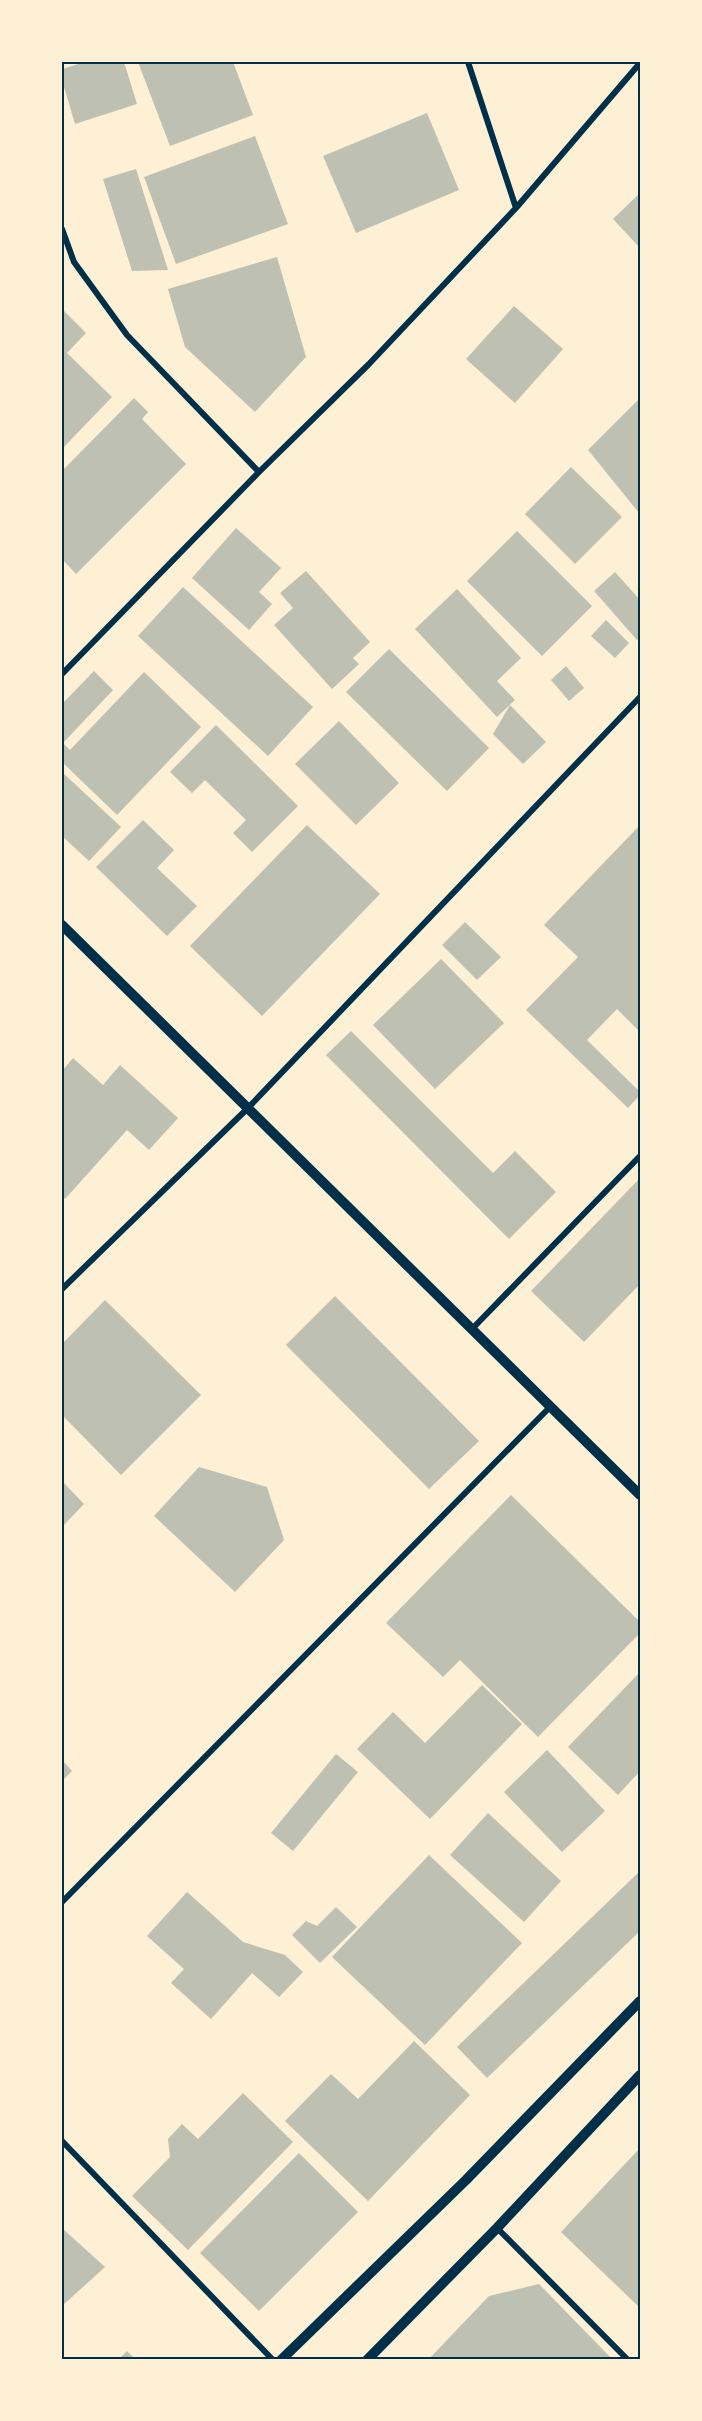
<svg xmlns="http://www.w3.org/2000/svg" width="702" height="2421" font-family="'PT Sans Narrow',sans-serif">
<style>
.building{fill:#bec0b2}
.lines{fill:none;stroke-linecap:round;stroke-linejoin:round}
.minor{stroke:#003049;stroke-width:6}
.tertiary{stroke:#003049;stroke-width:10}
.neatline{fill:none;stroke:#003049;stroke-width:2}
</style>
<rect width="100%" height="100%" fill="#fdf0d5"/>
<path class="building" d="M85,62H124L137,104L75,124L62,80V69Z
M138,62H233L253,115L170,146Z
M427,113L459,190L356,233L323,156Z
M255,136L288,224L176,264L144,177Z
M136,169L168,270L132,271L103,179Z
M640,193V248L613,219Z
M277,257L306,357L255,412L185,347L168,289Z
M514,306L563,349L515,403L466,359Z
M62,309L86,333L67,353L112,397L62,449Z
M134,398L148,412L142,419L186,464L76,574L62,559V471Z
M640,398V514L588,450Z
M571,467L622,517L575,564L525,514Z
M236,528L281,568L259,592L272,604L249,630L192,578Z
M517,531L592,606L542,656L467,581Z
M306,571L370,642L353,658L359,664L332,689L274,625L293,608L280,593Z
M615,572L640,600V638L637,640L594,591Z
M183,587L313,707L268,756L138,636Z
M457,589L521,658L497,681L515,700L497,717L415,629Z
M606,620L629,643L615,658L591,636Z
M389,649L489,748L447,791L346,692Z
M566,666L584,688L569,701L551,680Z
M94,671L113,690L63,743L70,750L144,672L201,727L117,815L62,762V704Z
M510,705L546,742L523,764L493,734Z
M339,721L399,783L356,825L295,764Z
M216,725L298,806L252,852L233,833L246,820L205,780L192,793L170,772Z
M62,772L121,827L89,861L62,836Z
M143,820L174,850L157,868L197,906L167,936L96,867Z
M307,825L380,894L262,1016L190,946Z
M640,825V1032L617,1009L587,1040L640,1092V1095L628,1108L526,1010L578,957L544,925Z
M465,922L501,957L477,980L442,945Z
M441,959L504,1023L435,1089L373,1025Z
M351,1031L493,1173L515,1151L556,1192L509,1239L326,1055Z
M73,1058L103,1085L120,1065L178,1118L149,1150L127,1130L65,1199L62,1196V1071Z
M640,1178V1284L584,1342L531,1291Z
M335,1296L479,1441L429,1489L286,1345Z
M105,1300L201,1395L121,1475L62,1415V1344Z
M199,1467L267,1487L284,1540L235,1592L154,1516Z
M62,1481L84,1504L62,1527Z
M511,1495L640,1622V1633L538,1737L460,1660L443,1677L386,1623Z
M640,1672V1771L618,1795L568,1747Z
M482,1685L522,1724L430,1819L357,1749L393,1712L425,1743Z
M547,1750L605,1811L562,1852L504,1792Z
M336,1754L358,1772L293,1851L271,1833Z
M62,1760L72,1771L62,1781Z
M488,1813L561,1881L524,1922L450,1855Z
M429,1855L522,1943L425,2045L332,1957Z
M640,1871V1931L487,2078L457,2047Z
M187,1892L243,1942L285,1955L303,1972L279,1997L252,1973L211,2019L171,1983L184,1969L147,1936Z
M336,1907L357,1927L320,1963L292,1935L306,1921L317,1926Z
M414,2041L470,2095L368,2201L285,2121L331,2074L358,2099Z
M243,2093L293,2142L188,2250L132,2196L170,2157L168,2139L182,2124L198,2139Z
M640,2148V2308L561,2232Z
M299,2153L358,2212L259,2311L200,2253Z
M62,2228L105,2267L62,2306Z
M539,2284L613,2360H428L489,2296Z
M127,2351L136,2360H118Z"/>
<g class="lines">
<path class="minor" d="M468,62L516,208
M62,229L74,262L127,335L259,472
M62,674L259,472L369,364L516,208L640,63
M62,1289L247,1109L640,697
M473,1328L640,1156
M62,1902L550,1407
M62,2141L273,2360
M497,2228L628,2360"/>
<path class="tertiary" d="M62,925L640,1495
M281,2360L466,2180L640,2001
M367,2360L497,2228L640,2075"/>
</g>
<rect width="702" height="2421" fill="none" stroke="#fdf0d5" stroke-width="126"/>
<rect x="63" y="63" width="576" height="2295" class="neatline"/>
</svg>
